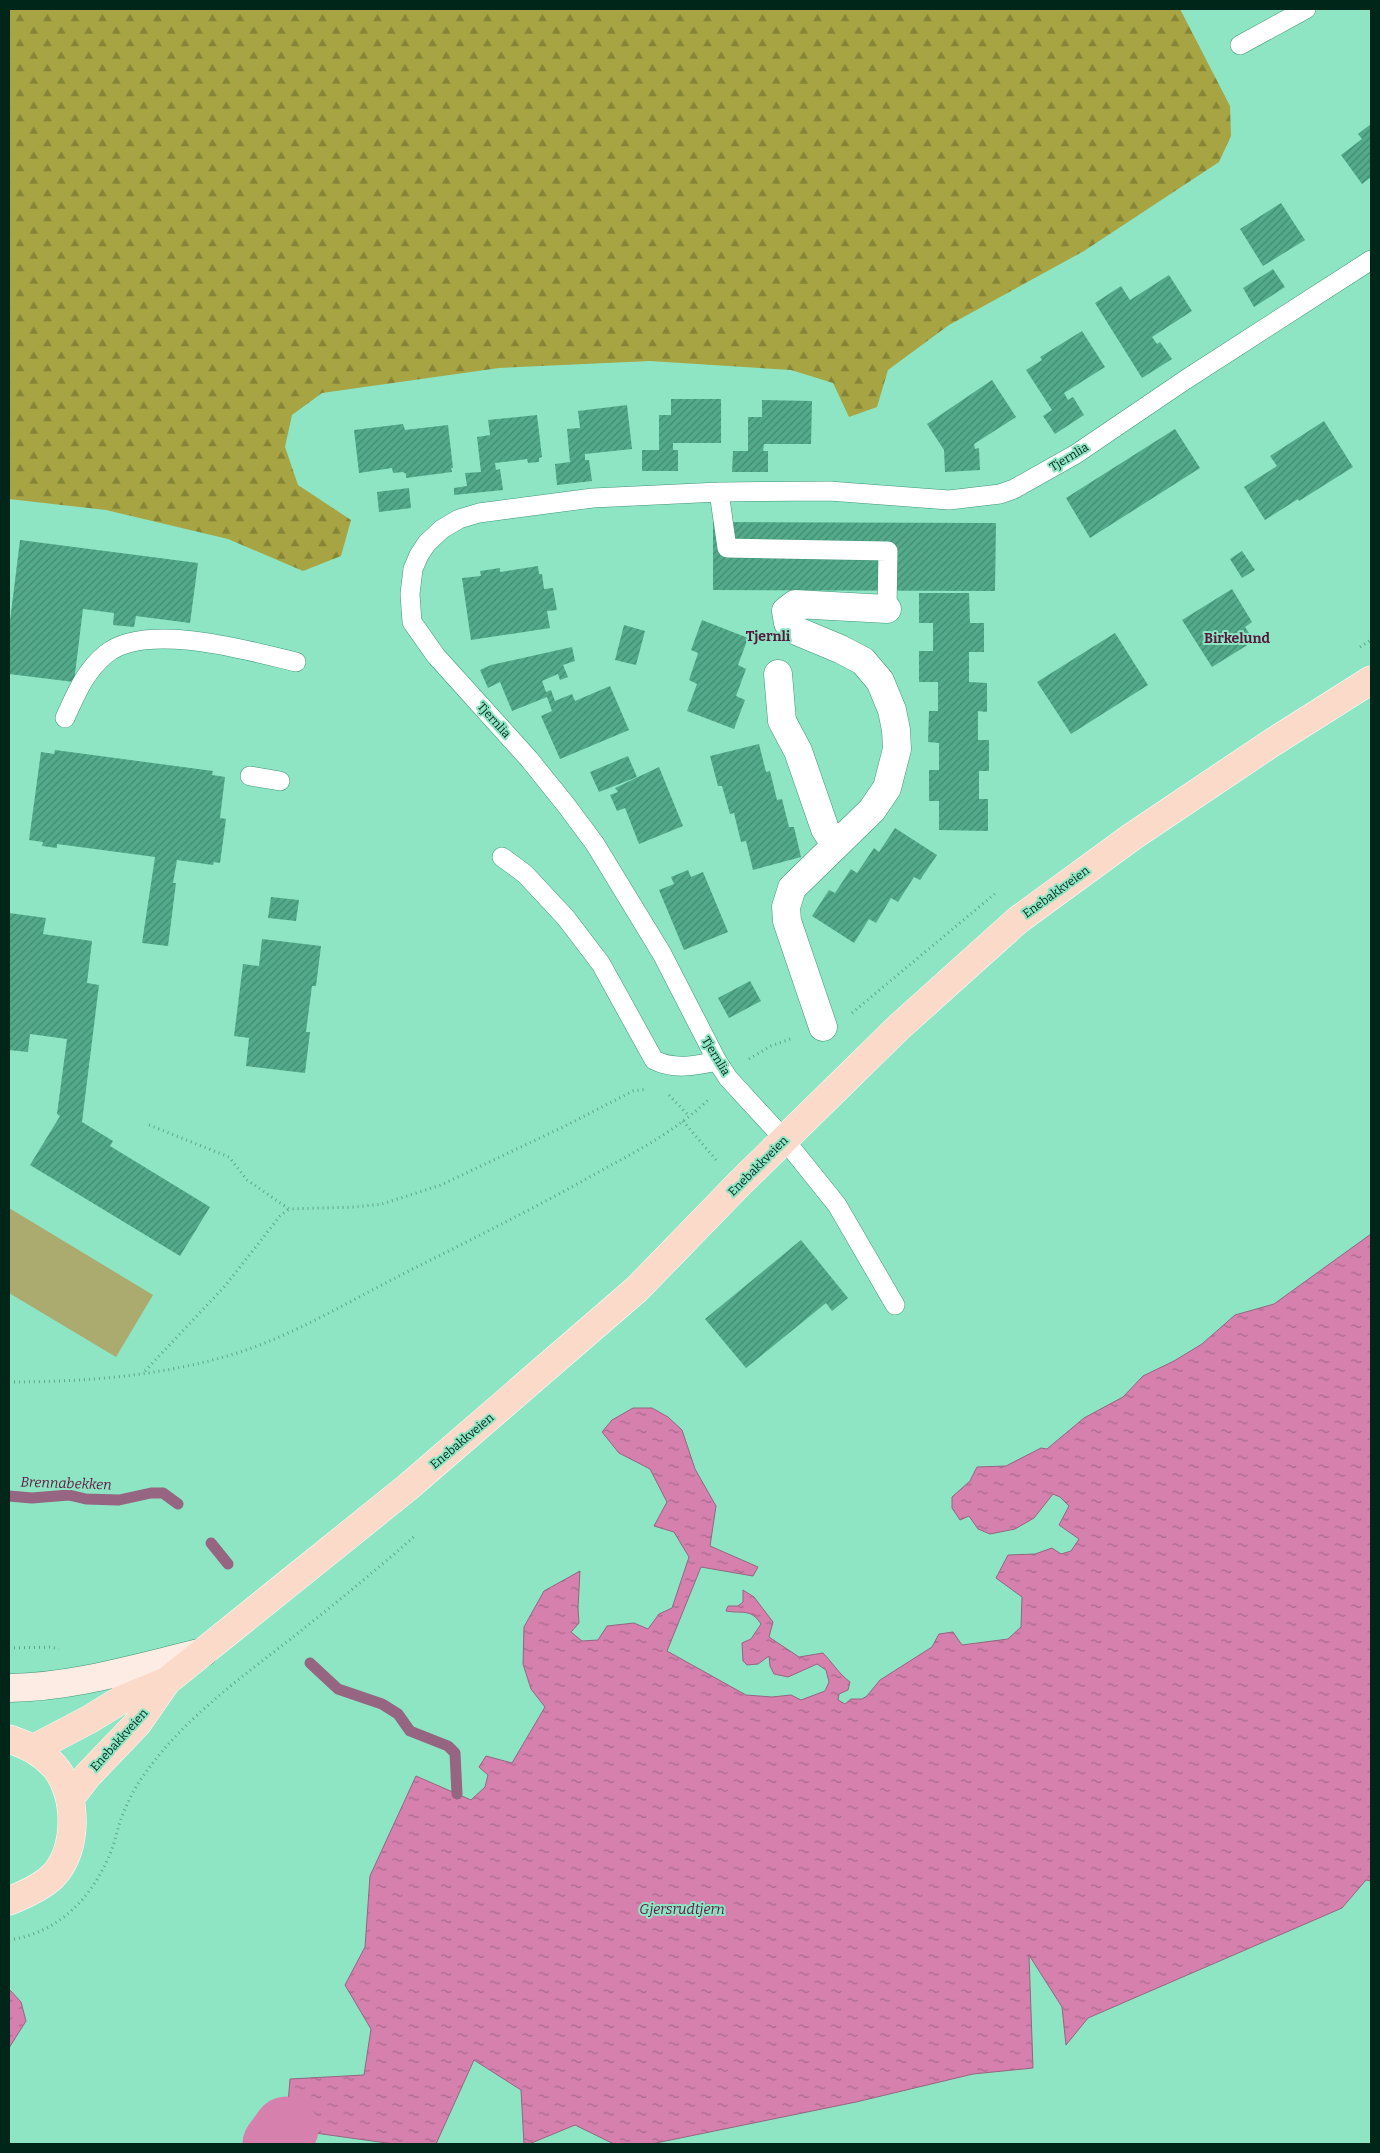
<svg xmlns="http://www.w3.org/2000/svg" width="1380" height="2153" font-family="Bitter,serif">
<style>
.forest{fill:url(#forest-firs)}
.park{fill:#abaa6f}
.water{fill:url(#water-ripples);stroke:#956581}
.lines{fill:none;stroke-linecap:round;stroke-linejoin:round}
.stream{stroke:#956581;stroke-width:11}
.river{stroke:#d580ad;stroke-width:65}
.building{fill:url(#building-hatch)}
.service-casing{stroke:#3c9677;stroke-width:20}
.minor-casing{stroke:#3c9677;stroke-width:29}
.secondary-casing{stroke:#3c9677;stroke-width:29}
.primary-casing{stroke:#fff;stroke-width:29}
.path{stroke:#5ea58a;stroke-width:3;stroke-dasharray:1 4;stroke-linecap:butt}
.service{stroke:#fff;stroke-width:19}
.minor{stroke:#fff;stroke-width:28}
.secondary{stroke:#fdece4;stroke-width:28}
.primary{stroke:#fbdac9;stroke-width:28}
.labels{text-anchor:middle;stroke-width:4;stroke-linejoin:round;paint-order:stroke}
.street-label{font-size:12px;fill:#002519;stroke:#8de5c3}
.neighbourhood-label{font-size:14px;font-weight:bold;fill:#56193e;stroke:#8de5c3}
.water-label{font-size:14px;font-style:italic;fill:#621544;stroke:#8de5c3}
</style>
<defs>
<pattern id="forest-firs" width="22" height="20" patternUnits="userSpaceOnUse" patternTransform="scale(1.25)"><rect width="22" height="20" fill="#a7a443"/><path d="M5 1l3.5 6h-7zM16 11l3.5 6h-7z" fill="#868537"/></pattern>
<pattern id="water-ripples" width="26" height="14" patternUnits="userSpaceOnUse" patternTransform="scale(1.25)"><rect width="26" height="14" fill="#d580ad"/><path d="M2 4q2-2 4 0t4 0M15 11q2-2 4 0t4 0" fill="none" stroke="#aa698c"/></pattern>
<pattern id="building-hatch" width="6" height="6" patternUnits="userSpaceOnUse" patternTransform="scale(1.25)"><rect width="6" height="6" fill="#53ab8b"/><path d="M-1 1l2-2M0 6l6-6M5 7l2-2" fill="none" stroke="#428b71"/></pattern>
</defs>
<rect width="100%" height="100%" fill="#8de5c3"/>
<path class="forest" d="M9,9H1180L1230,106L1231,136L1219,162L1084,251L949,325L888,370L877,407L849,417L833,383L791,370L650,361L499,368L322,393L292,415L285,447L298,485L351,520L341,556L303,571L228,539L106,510L9,499Z"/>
<path class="park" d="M9,1208L153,1295L116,1357L9,1293Z"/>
<path class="water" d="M1371,1234V1881L1366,1880L1342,1908L1088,2018L1066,2045L1062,2007L1029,1955L1033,2068L973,2074L856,2102L651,2144H614L575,2125L529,2144H524L521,2090L474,2060L436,2144H394L286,2129L290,2079L364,2075L371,2029L345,1985L365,1947L370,1876L416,1776L471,1800L485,1787L488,1775L479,1767L486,1756L512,1763L545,1707L531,1689L523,1664L524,1627L544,1591L580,1571L578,1608L579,1623L571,1632L582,1641L598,1640L607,1626L634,1623L648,1629L659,1614L672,1608L689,1557L674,1532L654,1526L667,1502L650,1469L619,1453L602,1432L612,1420L633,1408H652L668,1417L682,1430L695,1469L716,1506L710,1546L758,1567L753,1576L701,1567L667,1651L746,1695L772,1697L791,1695L801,1700L825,1691L829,1682L826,1670L817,1664L788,1677L774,1674L770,1666L769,1656L758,1664L747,1665L743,1661L742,1643L751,1639L761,1624C751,1608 742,1614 726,1611L728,1606H738L743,1602V1590L754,1597L773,1622L769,1637L799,1657L823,1653C832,1662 839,1674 850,1682L848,1690L839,1694L838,1700L845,1704L851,1699H862L867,1696L880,1680L932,1647L939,1634L953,1632L962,1645L1008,1639L1021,1627L1022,1597L996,1578L1008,1555L1035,1554L1052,1548L1061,1554L1071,1551L1079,1539L1059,1525L1069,1506L1060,1497L1053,1494L1034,1518L1015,1529L990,1534L978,1529L969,1516L960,1520L952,1508V1497L970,1481L977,1467L1006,1466L1041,1448L1047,1449L1084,1418L1123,1397L1143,1376L1174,1361L1202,1344L1235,1315L1274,1304Z
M9,1989L21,2002L26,2021L9,2048Z"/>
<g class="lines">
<path class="stream" d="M9,1496L32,1498L69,1495L86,1499L119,1500L151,1493H163L178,1504
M211,1543L228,1564
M310,1663L338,1689L382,1704L398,1714L410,1731L448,1746L455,1753L457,1794"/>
<path class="river" d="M275,2144L286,2129"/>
</g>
<path class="building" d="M1371,124V177L1362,184L1341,155L1362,139L1358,134Z
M1281,203L1305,240L1263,266L1240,229Z
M1273,269L1285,287L1254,307L1243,288Z
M1169,275L1192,311L1152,337L1157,344L1160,342L1172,359L1142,378L1095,303L1121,286L1130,300Z
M1082,331L1105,367L1064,393L1068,400L1073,397L1084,415L1055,434L1043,416L1052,410L1026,370L1042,360L1040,357Z
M992,380L1016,417L974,444L975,449L979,448L980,470L945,472L944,450L927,424Z
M671,399H721V443H673V450H678V471H642V450H659V415H671Z
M762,400L812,401L811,444H764L763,451H768V472H732L733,451H748V417H762Z
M627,405L632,449L585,454V460H589L592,481L557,485L555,464L570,462L567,429L580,428L578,411Z
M537,415L542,457L539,458V462L528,463L527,459L495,463L496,470L500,469L503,490L454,495V488L467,486L465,473L481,472L477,437L490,435L488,420Z
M1324,421L1353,467L1299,501L1298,499L1265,520L1244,487L1277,466L1270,456Z
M403,424L405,430L448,425L453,468H451L452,472L406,478V474L403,472L393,473L392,468L359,473L354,430Z
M1175,429L1200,468L1090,538L1066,498Z
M409,488L411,508L379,512L377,492Z
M713,522L996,523L995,591L713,590Z
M20,540L198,563L190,623L136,616L134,627L113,625L114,613L83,609L74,682L9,674V629Z
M1242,551L1255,570L1242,578L1230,559Z
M538,566L539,574H542L544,589L553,588L557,610L547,611L550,628L471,640L462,578L481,576L480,571L500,568V572Z
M1232,589L1252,622L1245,627L1254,641L1212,667L1182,620Z
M919,593H969L970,623H984V652H969V682L987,683V712L978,711V740H989V771H979V799H988V831L939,830V801H929V770H939V743L928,742L929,711H938V682H919V651H933V623H919Z
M702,620L748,638L738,665L746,669L736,696L745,700L734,729L687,711L697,684L689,680L698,653L691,650Z
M624,625L645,631L636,665L615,660Z
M1115,633L1148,685L1071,734L1037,682Z
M572,647L575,661L563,665L568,677L560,680L558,674L542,681L546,692L551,690L555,701L572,694L575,701L610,686L629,730L560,759L541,716L552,711L547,697L512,711L500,682L488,688L480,670L491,665Z
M759,744L766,772L770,771L777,800L782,799L789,827H794L801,857L753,870L746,841L741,842L734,813L730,814L722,786H718L710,756Z
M55,750L213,771L212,775L225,777L220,818L226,819L220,863L214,862L213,865L177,860L173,883H176L168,946L142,943L155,857L57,844V848L42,846L43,842L29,840L41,752L54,754Z
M628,756L637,777L599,792L590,772Z
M659,767L683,826L639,844L625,808L617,811L610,795L618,792L615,788Z
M895,828L937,855L920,880L914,877L898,902L891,898L876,923L869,919L854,943L812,916L829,890L835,893L851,869L857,873L874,848L879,852Z
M688,870L691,877L703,872L728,932L684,950L659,890L674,884L671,877Z
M271,897L299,900L296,921L268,918Z
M9,913L46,918L43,934L92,941L87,983L99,985L82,1122L113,1141L110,1146L210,1207L180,1256L30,1165L60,1116L57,1114L67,1039L30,1034L28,1052L9,1050Z
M262,939L321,946L316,986H312L306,1032H310L305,1073L246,1066L249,1038L234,1036L243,964L259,966Z
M750,981L761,1001L729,1018L718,998Z
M801,1240L848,1298L832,1311L826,1303L746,1368L705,1319Z"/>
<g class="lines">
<g class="service-casing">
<path id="service" d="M1240,45L1306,9
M719,492L727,548L888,551L887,609
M65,718C76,694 85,671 106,654C146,621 250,651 296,662
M250,776L280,781
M502,857L525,874L566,918L601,964L654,1060C674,1070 695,1066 717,1061
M895,1305L837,1205L784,1139L728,1078L717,1061L662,954L595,844L566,805L529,759L436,656L412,622L410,594L413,569L419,555L427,543L442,529L459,519L479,513L593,498L719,492L829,491L949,500L1000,494L1014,489L1076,454L1185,380L1371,260"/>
</g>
<g class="minor-casing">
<path id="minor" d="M778,674L782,721L798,751L825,829L835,844
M823,1027L787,921L786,907L792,888L872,810L887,788L897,749L896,730L892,710L880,681L863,661L840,649L797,631L788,623L786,611L795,604L887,609"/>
</g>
<g class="secondary-casing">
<path id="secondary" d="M9,1688C75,1687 139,1667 204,1652"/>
</g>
<g class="primary-casing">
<path id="primary" d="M9,1739C27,1745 41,1752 54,1766C78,1793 79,1851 52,1877C40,1888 24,1895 9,1901
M33,1749L90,1719L121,1700L167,1681L408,1487L637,1289L740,1183L899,1027L1018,920L1133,836L1270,744L1371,680
M70,1798L88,1775L137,1724L167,1681"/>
</g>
<path class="path" d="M1360,647L1371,640
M852,1013L997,892
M749,1059L771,1046L793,1038
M669,1095L689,1116
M683,1121L717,1161
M149,1125L229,1157L247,1180L289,1209L355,1207L382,1204L441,1185L565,1126L633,1091L647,1089
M145,1371L225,1286L280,1216L289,1209
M9,1382C84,1382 162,1376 234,1354C295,1335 349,1301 405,1273C472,1239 539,1206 604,1169C641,1149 680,1128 710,1098
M9,1648L51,1647L59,1649
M9,1940C58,1933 91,1899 110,1854C114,1845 116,1835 119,1825C125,1806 136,1784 149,1768C186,1718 239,1679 288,1641C331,1607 374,1572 416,1535"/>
<use href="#service" class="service"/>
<use href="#minor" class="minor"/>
<use href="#secondary" class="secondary"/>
<use href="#primary" class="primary"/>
</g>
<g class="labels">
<g class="street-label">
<text transform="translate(1069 457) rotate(-31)" y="4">Tjernlia</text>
<text transform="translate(494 720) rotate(48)" y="4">Tjernlia</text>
<text transform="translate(1056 892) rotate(-36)" y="4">Enebakkveien</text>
<text transform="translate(716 1056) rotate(59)" y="4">Tjernlia</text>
<text transform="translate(758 1166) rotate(-45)" y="4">Enebakkveien</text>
<text transform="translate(462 1441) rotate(-40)" y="4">Enebakkveien</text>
<text transform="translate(119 1740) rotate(-48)" y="4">Enebakkveien</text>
</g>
<g class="neighbourhood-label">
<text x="768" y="641">Tjernli</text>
<text x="1237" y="643">Birkelund</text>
</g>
<g class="water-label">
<text transform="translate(66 1483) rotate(2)" y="5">Brennabekken</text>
<text x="682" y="1914">Gjersrudtjern</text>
</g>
</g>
<rect width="1380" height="2153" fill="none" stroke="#002519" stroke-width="20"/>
</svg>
